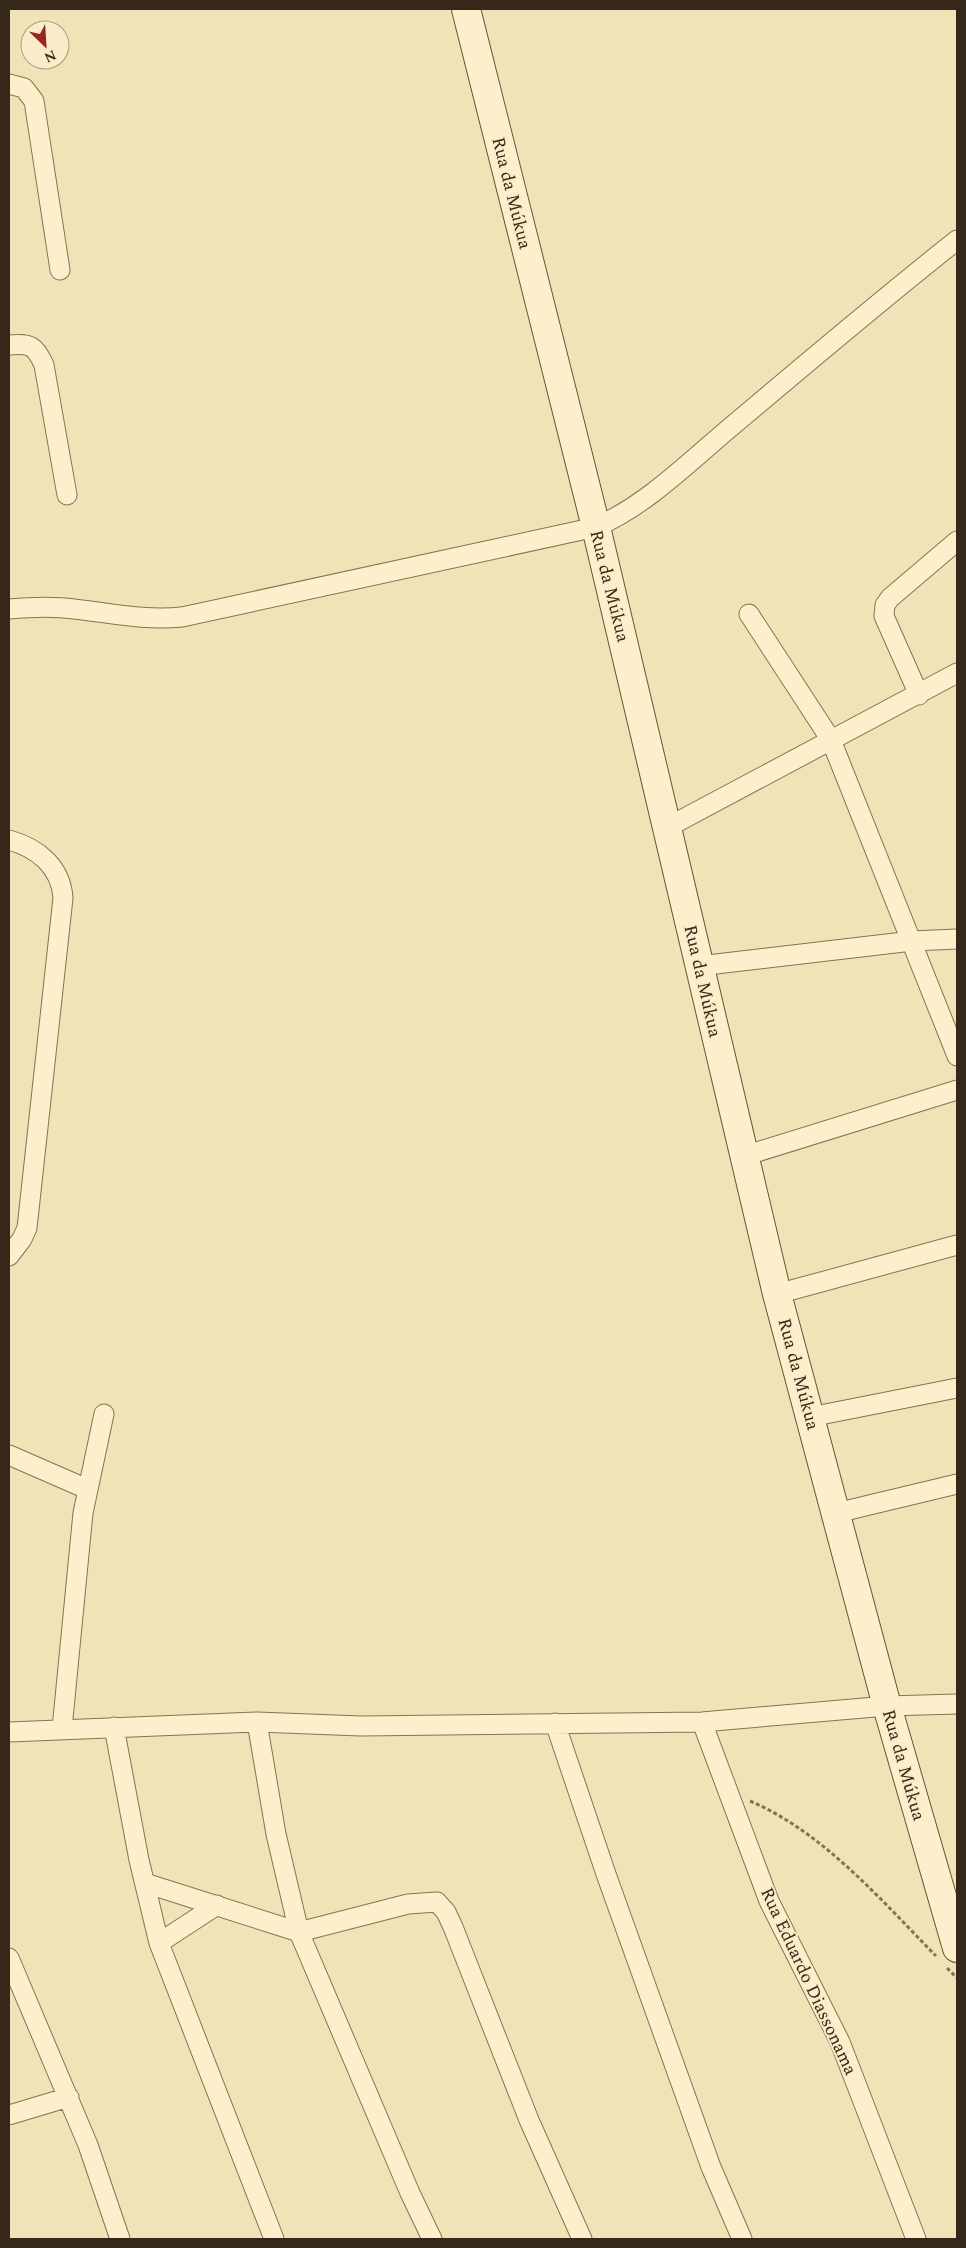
<svg xmlns="http://www.w3.org/2000/svg" width="966" height="2248" font-family="Spectral,serif">
<style>
.lines{fill:none;stroke-linecap:round;stroke-linejoin:round}
.street-casing{stroke:#877252;stroke-width:21}
.secondary-casing{stroke:#695236;stroke-width:30}
.path{stroke:#877252;stroke-width:3;stroke-dasharray:4 2.5;stroke-linecap:butt}
.street{stroke:#fbf0cb;stroke-width:19}
.secondary{stroke:#fbf0cb;stroke-width:28}
.labels{text-anchor:middle;stroke-width:4;stroke-linejoin:round;paint-order:stroke}
.street-label{font-size:18px;fill:#352819;stroke:#f8edc8}
</style>
<rect width="100%" height="100%" fill="#f1e3b8"/>
<g class="lines">
<g class="street-casing">
<path id="street" d="M9,84L24,88L34,101L60,270
M9,345C30,343 35,345 44,365L67,495
M9,609C31,607 53,606 74,609C111,613 145,621 182,617L596,527C647,505 690,461 732,426C807,363 881,300 957,240
M749,614L831,740L957,1056
M919,695L884,616L885,605L890,598L957,541
M668,827L957,673
M9,840C38,848 61,867 63,898L27,1228L22,1239L9,1256
M699,966L912,941L957,939
M744,1156L957,1090
M777,1294L957,1245
M810,1417L957,1388
M9,1455L87,1489
M836,1513L957,1484
M257,1722L276,1834L299,1932L410,2193L432,2239
M702,1722L769,1901L840,2042L916,2239
M555,1723L606,1874L711,2167L742,2239
M114,1727L139,1860L159,1943L274,2239
M62,1729L83,1513L104,1414
M9,1732L257,1722L361,1726L702,1722L887,1706L957,1704
M145,1883L299,1932L408,1904L437,1902L446,1912L453,1927L529,2120L582,2239
M159,1943L217,1905
M9,1958L88,2145L120,2239
M9,2115L69,2097"/>
</g>
<g class="secondary-casing">
<path id="secondary" d="M466,9L596,527L777,1294L887,1706L957,1948"/>
</g>
<path class="path" d="M750,1801C823,1832 881,1900 936,1956
M947,1968L957,1978"/>
<use href="#street" class="street"/>
<use href="#secondary" class="secondary"/>
</g>
<g class="labels">
<g class="street-label">
<text transform="translate(512 193) rotate(76)" y="6">Rua da Múkua</text>
<text transform="translate(610 586) rotate(76)" y="6">Rua da Múkua</text>
<text transform="translate(703 981) rotate(77)" y="6">Rua da Múkua</text>
<text transform="translate(799 1374) rotate(75)" y="6">Rua da Múkua</text>
<text transform="translate(904 1765) rotate(74)" y="6">Rua da Múkua</text>
<text transform="translate(809 1981) rotate(65)" y="6">Rua Eduardo Diassonama</text>
</g>
</g>
<rect width="966" height="2248" fill="none" stroke="#352819" stroke-width="20"/>
<g transform="translate(45 45) rotate(155)"><circle r="24" fill="#f8edc8" stroke="#aa9e82"/>
<path d="M0-4L9 19L0 12L-9 19Z" fill="#9b241e"/>
<text y="-8" font-size="14" font-weight="bold" text-anchor="middle" fill="#352819">N</text>
</g>
</svg>
